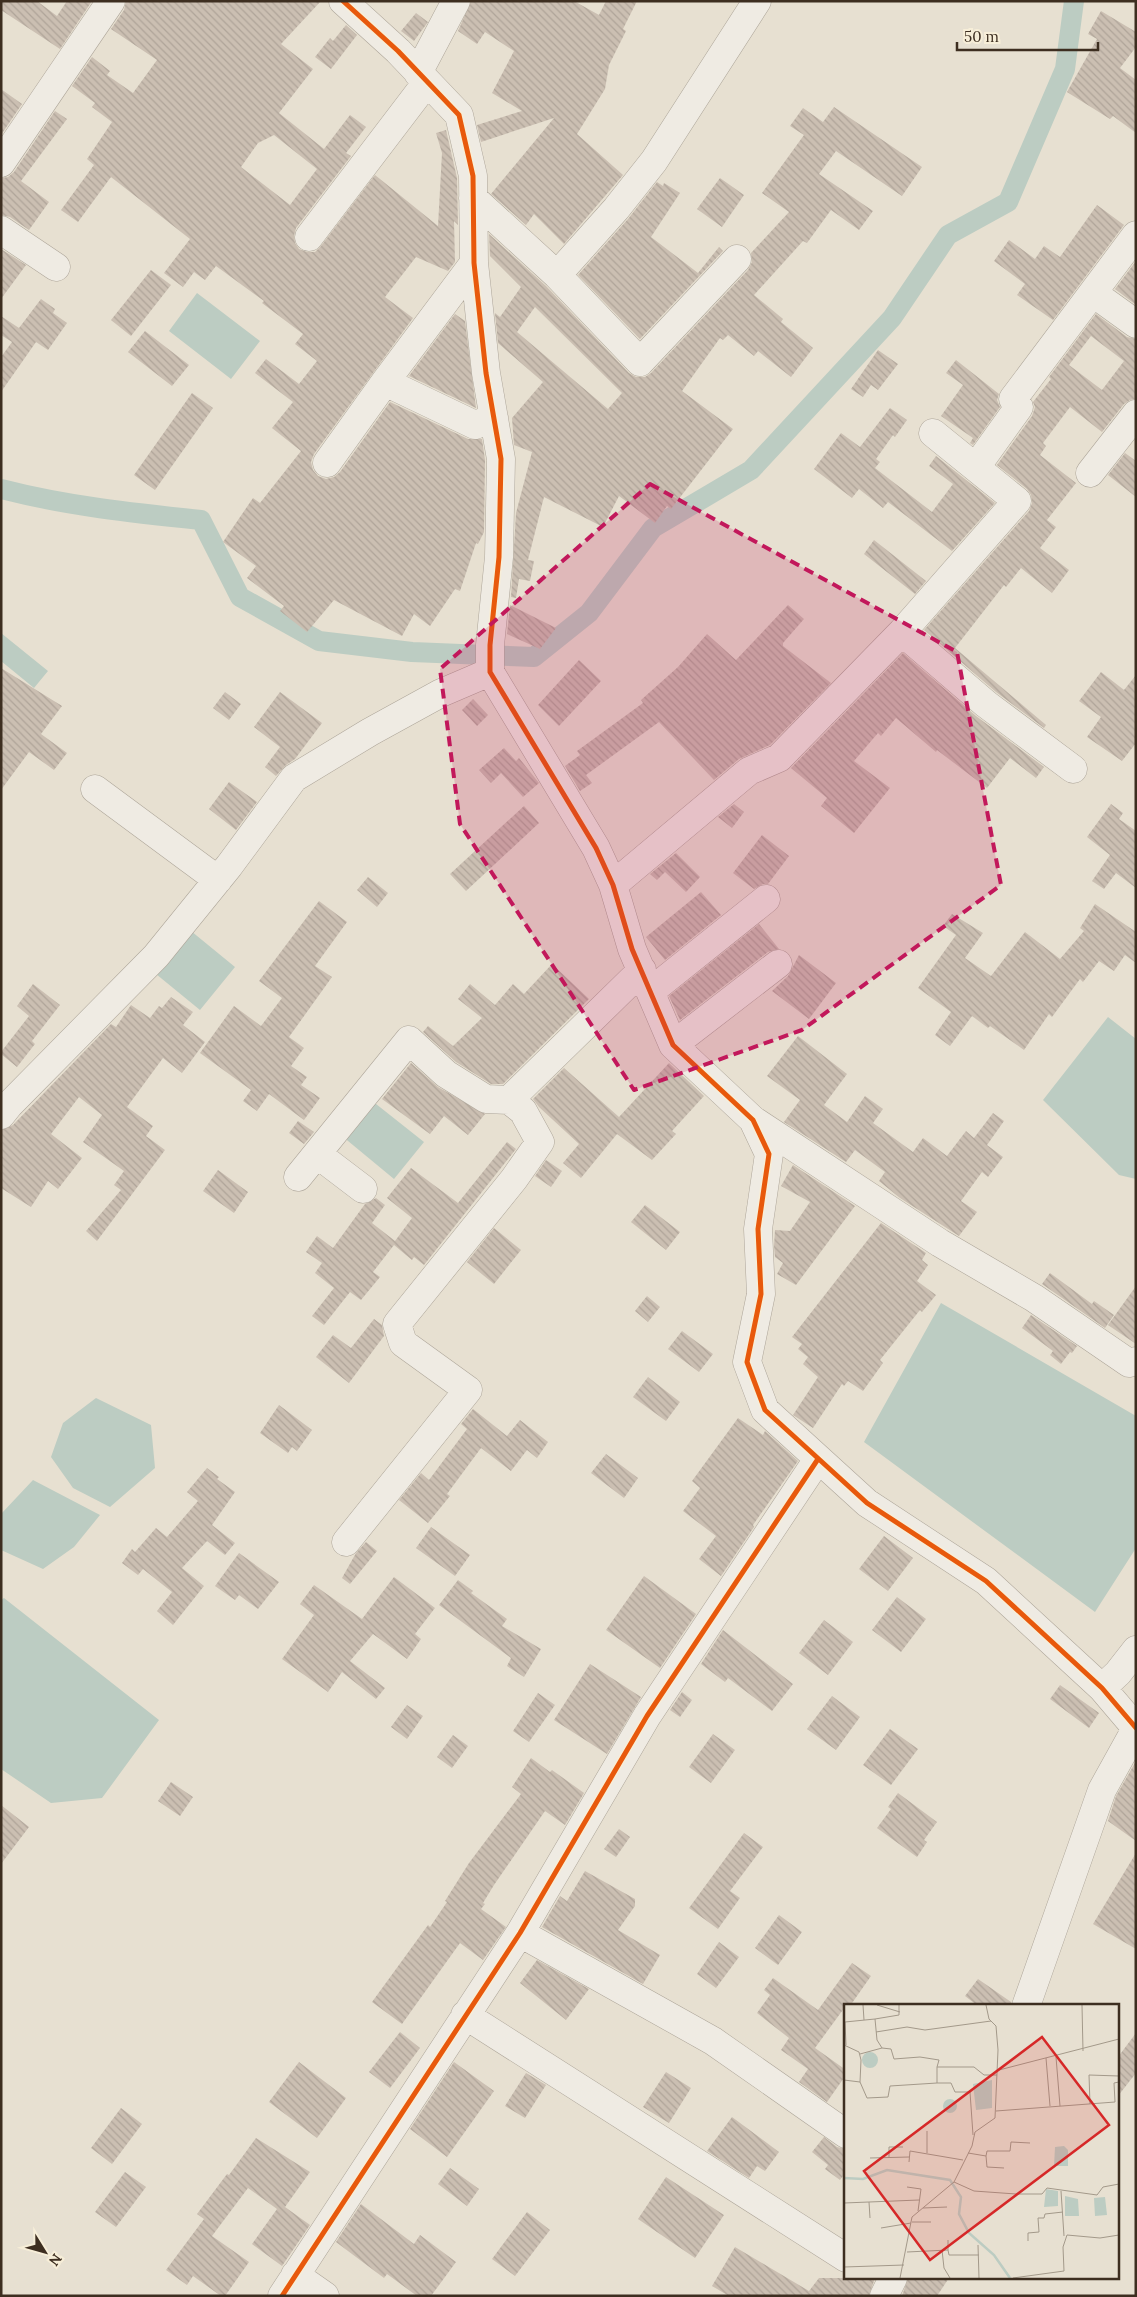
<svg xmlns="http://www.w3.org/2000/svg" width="1137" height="2297" font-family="Lora,serif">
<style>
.water{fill:#bcccc2}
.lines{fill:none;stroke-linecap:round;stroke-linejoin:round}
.canal{stroke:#bcccc2;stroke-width:20}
.building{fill:url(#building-back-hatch);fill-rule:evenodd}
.minor-casing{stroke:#ada599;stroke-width:29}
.minor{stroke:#efebe3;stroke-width:28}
.cycleway-casing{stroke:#f7eed8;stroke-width:8}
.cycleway{stroke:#e8590c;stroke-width:5}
.marked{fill:#c2185b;fill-opacity:0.2;stroke:#c2185b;stroke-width:4;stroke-dasharray:10 6;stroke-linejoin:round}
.inset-river{fill:none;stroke:#bcccc2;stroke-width:2.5}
.inset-road{fill:none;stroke:#a3998a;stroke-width:1}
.view{fill:#d62828;fill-opacity:0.15;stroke:#d62828;stroke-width:2.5}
.inset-edge{fill:none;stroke:#3d2e20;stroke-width:2.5}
</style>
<defs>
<pattern id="building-back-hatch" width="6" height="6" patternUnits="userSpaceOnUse" patternTransform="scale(1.25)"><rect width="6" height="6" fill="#cbbfb2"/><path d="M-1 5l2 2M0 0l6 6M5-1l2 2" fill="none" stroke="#afa499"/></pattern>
</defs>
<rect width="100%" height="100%" fill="#e7e0d1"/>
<path class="water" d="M197,293L260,341L231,379L169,331Z
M1,633L48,671L34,688L1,661Z
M191,931L235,967L200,1010L156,974Z
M1108,1017L1136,1039V1179L1119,1175L1043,1100Z
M371,1100L424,1142L394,1179L342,1136Z
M941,1303L1136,1416V1548L1095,1612L864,1442Z
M96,1398L151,1425L155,1468L110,1507L73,1488L51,1457L63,1423Z
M33,1480L100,1515L74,1547L43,1569L1,1550V1514Z
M4,1598L159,1720L102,1798L51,1803L1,1769V1600Z"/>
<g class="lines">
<path class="canal" d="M1,489C67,506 133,513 201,520L240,597L319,641L412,652L534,657L589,613L653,528L751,470L892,318L948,235L1008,202L1065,69L1074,1"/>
</g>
<path class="building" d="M1,1H37L57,16L67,1H92L60,49L1,10Z
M126,1H321L281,44L313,69L279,113L324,149L350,115L366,127L346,153L351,156L296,228L294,236L295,243L299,249L307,252H315L321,246L375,175L438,226L442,153L436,133L446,130L457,178L458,225L454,221L455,262L448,271L416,257L385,297L413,318L314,454L311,462L313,470L318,476L326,479L334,477L340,472L390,402L468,439H482L485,460L484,532L478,544L476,543L460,591L455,589L430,626L414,614L402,636L334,600L307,632L280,611L284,606L247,578L256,566L223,542L253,498L260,503L301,451L272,428L293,402L255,373L266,359L299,384L317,361L295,344L303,334L262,303L264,301L216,266L205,280L194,272L183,287L164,273L190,239L111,177L78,222L61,210L94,165L87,159L112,122L92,107L95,103L72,86L92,57L110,71L107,75L133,93L157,60L111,29L124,10ZM274,135L317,169L290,205L241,167L258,143Z
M471,1H574L599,15L606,1H637L623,29L626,31L609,65L605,89L577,134L623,175L564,244L534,214L526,225L491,194L554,118L481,142L477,125L522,111L492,93L514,51L485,32L477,44L458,31Z
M1101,11L1136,32V47L1120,68L1136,80V133L1113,116L1110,119L1067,92L1097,39L1088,34Z
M416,13L428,22L414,41L401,31Z
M346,25L357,35L331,69L315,57L330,38L333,41Z
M1,89L22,104L1,135Z
M834,107L922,167L902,196L836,151L819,174L873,211L859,230L831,210L807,243L803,241L754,295L783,319L781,322L813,348L791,377L758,351L754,356L728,335L723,340L720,338L682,391L733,429L671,509L667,506L655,523L619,496L603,527L544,497L528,560L534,561L530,581L519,579L516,598L511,597L516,513L532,452L514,445L512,418L543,382L498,343L495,313L500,317L521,287L490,256L489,234L546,286L629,373L636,377H645L651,373L748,270L752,262L751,253L789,212L762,193L804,135L790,126L803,108L823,122ZM535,307L622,393L608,409L517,332Z
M55,111L67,119L21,181L49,202L29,230L10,217L1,215V178L8,177L14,172Z
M720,178L744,195L722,227L697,209Z
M657,182L663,186L664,183L680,193L651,237L698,273L719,247L723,251L640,339L578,275L628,219Z
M1097,205L1124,225L1053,320L1017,295L1025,284L994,261L1009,240L1035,259L1044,246L1060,257Z
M1,249L26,265L1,299Z
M1136,261V305L1115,289Z
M151,270L171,285L131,336L111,320Z
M41,299L55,309L53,313L67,323L48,350L36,342L1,392V357L12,342L1,335V316L19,328Z
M455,314L465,321L476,408L409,376Z
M1096,314L1127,337L1136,339V399L1130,400L1124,404L1102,432L1070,407L1043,443L1046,446L1040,455L1076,483L1047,520L1056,527L1040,548L1069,570L1052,593L1021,568L1006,587L1004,585L955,648L1046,725L1044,728L996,692L924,630L1029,511L1032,503L1031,495L1027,489L997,465L1032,416L1035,407L1033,402L1051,379L1049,377ZM1091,336L1124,361L1102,390L1069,365Z
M145,331L189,365L172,386L128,352Z
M878,350L898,364L878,390L871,385L863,397L851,389Z
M956,360L999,394L997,400L1000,407L973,445L970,443L973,438L941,416L963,385L946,373Z
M192,393L213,408L155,490L134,475Z
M890,408L907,420L895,437L893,435L876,459L880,462L875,468L932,512L953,484L929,466L936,456L995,503L952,551L888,502L883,508L859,489L852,498L814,469L841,433L860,447Z
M1125,453L1136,461V497L1108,475Z
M874,540L926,581L915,594L864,554Z
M510,605L556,628L540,649L507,634Z
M788,605L804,619L783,643V646L831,683L770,745L739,759L714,780L659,722L586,775L592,783L580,791L565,766L580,755L577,751L643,703L641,700L678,667L707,634L736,660Z
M903,653L976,716L1044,767L1036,778L1010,758L987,788L937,750L936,752L896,718L881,736L878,733L854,761L890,788L854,833L821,806L827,798L791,768Z
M579,660L601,681L559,726L538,705Z
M1,668L62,706L41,734L67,753L54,770L29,752L1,790Z
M1101,672L1124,690L1136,675V743L1122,761L1087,737L1101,717L1079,701Z
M225,692L241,704L229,720L213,708Z
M280,692L322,723L295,759L286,765L276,776L265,767L280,747L254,727Z
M473,699L488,715L477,726L462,710Z
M504,748L516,761L519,758L539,783L523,797L501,773L491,783L479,770Z
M229,782L257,802L236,830L209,809Z
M734,804L744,812L732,828L718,817Z
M1111,804L1123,813L1119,819L1136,831V888L1116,873L1104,889L1092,881L1110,855L1087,837Z
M524,806L539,823L466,891L450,874Z
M762,835L789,856L768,884H763L754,889L733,873Z
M676,853L700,877L686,892L665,872L657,880L650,874Z
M368,877L388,893L377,907L357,890Z
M701,892L721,915L665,960L646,937Z
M319,901L347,922L315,966L332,977L289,1037L304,1048L291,1066L307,1077L301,1085L320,1098L304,1120L269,1094L257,1111L243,1101L251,1090L200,1053L234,1006L261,1026L282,998L259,981Z
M1095,904L1136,932V963L1125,955L1114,971L1099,961L1083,982L1080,979L1052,1017L1049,1014L1024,1050L990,1026L988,1028L972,1016L950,1046L935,1035L951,1012L918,988L956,935L943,926L952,914L983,933L965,958L991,976L1025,932L1060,959L1084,931L1080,928Z
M759,924L779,949L768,952L680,1020L669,996Z
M799,955L836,983L809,1019L772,991L788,976Z
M552,964L589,999L503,1084H491L456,1062L423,1032L428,1026L453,1046L482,1018L458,999L470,984L495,1005L513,984L524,994Z
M33,984L60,1005L32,1041L35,1044L17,1067L1,1054V1052L29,1016L17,1006Z
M171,997L193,1012L183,1025L205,1042L182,1073L163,1058L127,1107L153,1126L146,1136L165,1150L97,1241L86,1231L121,1190L114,1185L124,1171L83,1142L102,1115L79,1097L51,1134L82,1158L58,1189L48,1181L31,1207L1,1188V1130L13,1125L111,1024L116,1027L131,1005L150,1018L159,1006L162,1008Z
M798,1036L847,1074L824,1105L847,1122L865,1096L883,1109L873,1123L913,1152L923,1138L947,1156L966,1131L974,1138L993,1113L1004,1121L987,1145L1003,1157L988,1177L982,1172L961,1201L977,1212L959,1236L900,1198L879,1181L885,1172L855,1150L846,1162L784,1122L800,1100L767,1076Z
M411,1063L438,1087L485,1114L468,1135L444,1116L430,1134L382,1099Z
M669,1063L704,1096L672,1131L676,1134L652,1160L617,1134L581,1178L563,1163L579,1144L539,1107L533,1099L564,1068L619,1117Z
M298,1121L314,1132L304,1144L289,1133Z
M507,1142L516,1149L424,1265L414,1257L412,1260L394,1245L373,1272L380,1277L361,1300L350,1292L324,1325L312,1316L334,1288L315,1273L322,1263L306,1252L317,1236L333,1248L365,1204L376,1198L385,1205L372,1223L395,1241L412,1218L387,1198L411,1168L458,1203Z
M546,1160L562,1171L551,1187L535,1176Z
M793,1165L855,1206L796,1285L777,1274L783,1263L775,1257L774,1246L775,1230L790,1231L810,1202L781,1186Z
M218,1170L248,1192L234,1213L203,1191Z
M645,1205L680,1232L666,1250L631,1222Z
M881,1223L926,1253L922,1260L928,1265L917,1281L936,1295L922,1312L920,1310L880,1360L883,1363L863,1391L848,1381L844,1386L842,1384L813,1428L793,1415L818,1377L803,1364L808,1357L798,1349L802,1344L792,1337Z
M494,1228L521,1250L494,1284L467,1262Z
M1050,1273L1092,1304L1094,1301L1114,1315L1105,1328L1042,1284Z
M1136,1286V1344L1108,1325Z
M647,1296L660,1307L648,1322L635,1311Z
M1031,1315L1077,1346L1072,1353L1070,1352L1061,1364L1050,1355L1053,1351L1022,1328Z
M374,1319L382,1325L384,1336L349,1383L316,1357L333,1335L351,1348Z
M682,1331L713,1354L699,1372L668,1349Z
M648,1377L680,1402L666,1421L633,1397Z
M279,1405L312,1430L297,1451L292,1447L288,1453L260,1433Z
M473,1409L507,1436L520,1420L548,1442L537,1458L527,1450L511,1471L481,1448L447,1494L450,1496L428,1523L399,1500L421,1473L429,1480L467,1429L461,1424Z
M738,1418L763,1435L765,1431L798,1461L753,1525L754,1527L721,1576L699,1559L716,1536L683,1511L700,1488L692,1481Z
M606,1454L638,1478L624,1498L591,1473Z
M207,1468L219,1477L217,1479L235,1492L212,1525L235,1543L225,1555L207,1541L182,1568L204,1586L173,1625L157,1611L172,1592L143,1569L138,1575L122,1563L132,1549L135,1552L156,1528L167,1537L198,1501L187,1492Z
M431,1527L470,1555L455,1576L416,1548Z
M884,1536L913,1558L888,1591L859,1569Z
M366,1542L377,1551L350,1584L342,1578L356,1553Z
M239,1553L279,1582L258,1609L239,1595L235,1600L215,1586Z
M644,1576L696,1614L660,1668L606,1630Z
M394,1577L435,1608L415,1634L421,1639L407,1659L373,1634L350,1661L385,1688L376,1699L342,1672L328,1692L282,1659L314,1615L300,1604L314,1585L362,1619Z
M458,1580L473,1591L471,1593L507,1619L502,1626L541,1649L524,1677L507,1666L511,1658L439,1605Z
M897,1597L926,1619L901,1652L872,1630Z
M824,1620L853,1642L828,1675L799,1653Z
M723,1630L793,1684L772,1711L728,1678L725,1682L701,1664Z
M590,1664L641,1697L607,1754L554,1720Z
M1060,1685L1099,1713L1089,1728L1050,1699Z
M682,1692L692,1700L680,1717L670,1710Z
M538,1693L555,1705L529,1742L513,1731Z
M832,1696L860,1717L836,1750L807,1729Z
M407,1705L423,1716L407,1739L391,1727Z
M890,1729L918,1749L891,1785L863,1765Z
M713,1734L735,1750L711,1783L689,1767Z
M453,1735L468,1746L452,1768L437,1757Z
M531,1758L550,1772L552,1770L584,1793L565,1825L545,1811L494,1885L483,1903L485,1904L481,1909L506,1927L483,1960L460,1943L402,2024L372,2002L428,1925L430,1927L447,1902L445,1901L469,1863L521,1794L512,1787Z
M1136,1761V1841L1108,1821L1116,1796Z
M171,1782L193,1797L180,1816L158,1801Z
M898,1793L937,1822L924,1840L927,1842L917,1857L877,1828L891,1809L888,1807Z
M1,1805L29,1827L1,1864Z
M619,1829L630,1837L616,1857L604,1849Z
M744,1833L763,1847L730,1891L740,1898L718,1929L689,1908Z
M1136,1853V1949L1093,1924Z
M585,1871L635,1899V1906L618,1930L660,1955L643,1984L542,1927L560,1896L567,1901Z
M779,1915L802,1932L778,1965L755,1948Z
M719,1942L739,1957L716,1988L697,1974Z
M537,1960L589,1989L566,2020L520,1983Z
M852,1963L871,1976L850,2006L845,2007L815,2048L846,2070V2075L827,2102L799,2082L808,2069L781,2050L789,2038L757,2013L770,1995L764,1990L773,1978L818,2010Z
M978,1979L1011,2002V2006H978L965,1996Z
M400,2032L420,2048L390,2088L369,2072Z
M1136,2033V2073L1118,2096V2057Z
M299,2062L346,2098L317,2138L269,2102Z
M454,2062L494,2091L447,2157L410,2129Z
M666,2072L691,2088L669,2123L643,2107Z
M526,2073L546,2085L525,2118L505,2106Z
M121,2108L142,2124L112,2164L91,2148Z
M732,2117L779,2152L765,2171L757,2166L749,2178L707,2151Z
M824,2137L837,2147L846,2149V2172L840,2180L825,2169L828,2165L812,2152Z
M256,2138L310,2172L285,2207L310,2225L282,2266L252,2244L277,2209L248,2188L212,2236L249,2262L225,2296H221L193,2276L187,2285L166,2270L204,2219L197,2214L227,2174L229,2175Z
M450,2168L479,2189L467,2206L438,2184Z
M125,2172L146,2187L116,2227L95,2212Z
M666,2177L724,2215L695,2258L638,2219Z
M361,2204L414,2244L420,2235L456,2262L431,2296H417L387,2274L384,2278L336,2242Z
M527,2212L550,2230L515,2276L492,2259Z
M735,2247L809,2291L819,2278H875L869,2296H729L712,2286Z
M908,2278H949L937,2296H902Z"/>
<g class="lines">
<g class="minor-casing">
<path id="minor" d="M343,1L398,51L459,115L473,176L474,263L486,373L501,459L499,557L490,645V672L596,848L613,885L632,949L673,1045L753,1120L769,1154L758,1229L761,1294L747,1362L765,1410L867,1503L986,1581L1102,1688L1136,1728
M418,73L456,1
M1,163L111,1
M473,198L557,275L640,362L737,259
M1,230L56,267
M309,237L427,82
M557,275L616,209L654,161L757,1
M1093,293L1136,324
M385,382L475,425L494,418
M327,463L385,382L474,263
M976,467L1019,407L1013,399L1136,235
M1090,473L1136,414
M902,632L986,704L1073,769
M95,789L218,880
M613,885L749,771L779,758L902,632L1017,501L933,433
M651,991L766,899
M673,1045L778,964
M1,1115L9,1105L156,956L229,866L294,778L370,732L441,693L490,672
M753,1120L940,1243L1034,1298L1129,1363L1136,1361
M317,1154L363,1189
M298,1177L409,1040L446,1074L486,1099L509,1100
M346,1542L468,1390L403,1343L397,1324L514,1179L540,1142L523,1111L509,1100L642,970
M1102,1688L1118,1673L1136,1650
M520,1933L713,2041L846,2134
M1026,2006L1102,1790L1133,1734
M465,2015L846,2258
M295,2275L325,2296
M282,2296L520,1933L647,1716L818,1459
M884,2296L893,2278"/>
</g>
<use href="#minor" class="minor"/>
<g class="cycleway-casing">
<path id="cycleway" d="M343,1L398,51L459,115L473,176L474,263L486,373L501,459L499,557L490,645V672L596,848L613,885L632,949L673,1045L753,1120L769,1154L758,1229L761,1294L747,1362L765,1410L867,1503L986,1581L1102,1688L1136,1728
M282,2296L520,1933L647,1716L818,1459"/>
</g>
<use href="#cycleway" class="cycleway"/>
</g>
<path class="marked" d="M650,484L957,652L1001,885L802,1030L634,1090L460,824L440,669Z"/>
<g transform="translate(844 2004)">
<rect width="275" height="275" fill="#e7e0d1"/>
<path d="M18 56a8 8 0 1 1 16 0a8 8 0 1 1-16 0ZM148,76V104L132,106L129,80ZM99 102a7 7 0 1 1 14 0a7 7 0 1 1-14 0ZM220,142L224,146V162H210L211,143ZM202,185L214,187V202L200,203ZM221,192L234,195L235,212H221ZM261,193L263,211L251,212L250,194Z" fill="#bcccc2"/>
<path class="inset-river" d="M0,174L19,175L43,166L106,176L117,193L115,210L125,229L150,251L166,274"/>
<path class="inset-road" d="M19,1L20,16M33,1L56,8M238,1L239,47M31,15L55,11V1M32,28L63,23L81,26L147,17M0,41L15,48L17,56L16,78L0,76M2,41L1,18L31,15L33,36L38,44L47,45L50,55L76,53L95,56L93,63M16,50L38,44M212,53L216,102M202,54L206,102M155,66L275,35M16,78L23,94L44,93L46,82L93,79M246,100L245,71L275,72M152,107L271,98L270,79L275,78M129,131L126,88H111L107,79H93V63H130L140,71H153M83,149V127M124,149L142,152L143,147H166L167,138L186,139M142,152L143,163L160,164M26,154L65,153M45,154V143H59M65,158L66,147L119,156M110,178L130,187L172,190H198L203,184L253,191L259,183L275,180M63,183L77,185L74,207M217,187L220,232M25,198L26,214M0,199L75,196M79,204L103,203M68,218H87M37,224L67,219M184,237V229L195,228L194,214H200L201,210L219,208M134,241L135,274M98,246L100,264L106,274M104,246L105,251H135M63,248L104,246V236M0,263L60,261M56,274L68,213L110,178L128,142L131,128L151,114L154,46L152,22L145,15L142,1M169,274L220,267L219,243L223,231L256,234L275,231"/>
<path class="view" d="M198,33L265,121L86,256L20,167Z"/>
<rect width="275" height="275" class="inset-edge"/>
</g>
<rect width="1137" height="2297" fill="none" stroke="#3d2e20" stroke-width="5"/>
<g transform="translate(45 2252) rotate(127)" stroke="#f7eed8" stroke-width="4" paint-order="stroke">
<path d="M0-4L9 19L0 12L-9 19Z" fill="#3d2e20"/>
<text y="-8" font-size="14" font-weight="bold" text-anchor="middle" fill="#3d2e20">N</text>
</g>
<path d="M957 42v8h141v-8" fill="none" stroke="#3d2e20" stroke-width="2.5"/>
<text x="964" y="42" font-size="15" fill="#3d2e20" stroke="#f7eed8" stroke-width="4" paint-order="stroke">50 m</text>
</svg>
